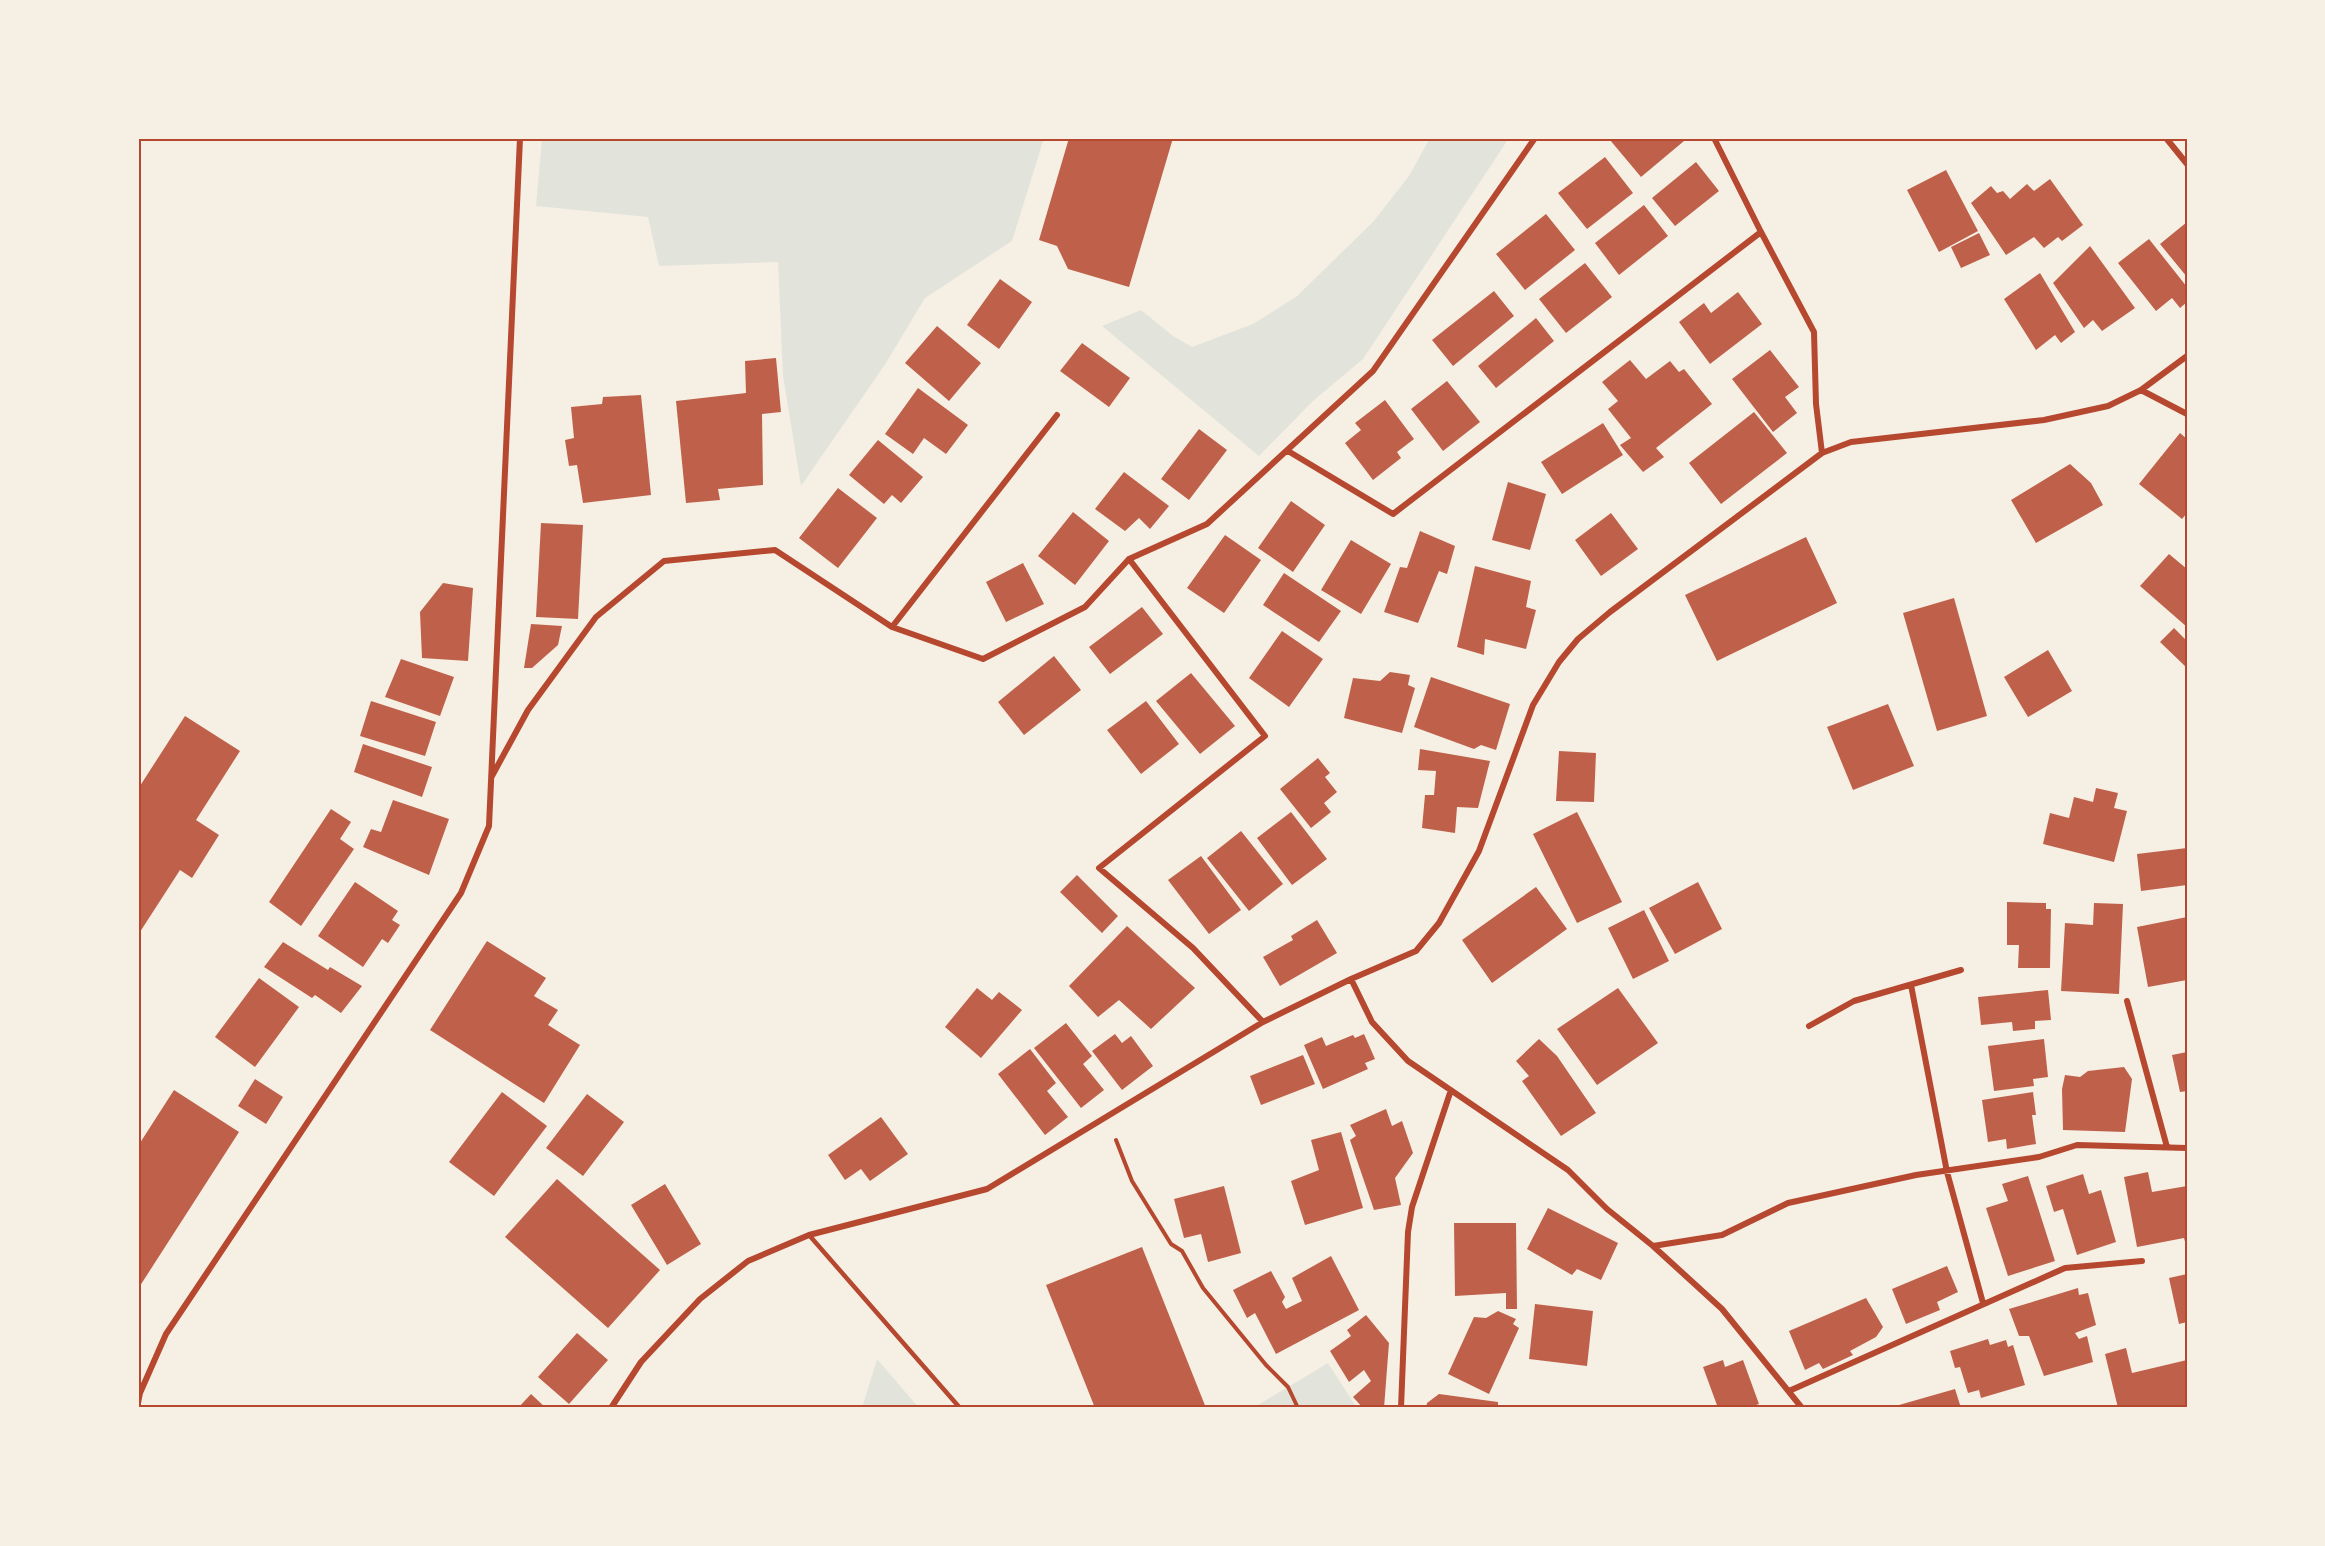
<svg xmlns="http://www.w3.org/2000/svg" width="2325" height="1546" font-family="'Playfair Display',serif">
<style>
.green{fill:#e2e4dc}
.building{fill:#bf614a}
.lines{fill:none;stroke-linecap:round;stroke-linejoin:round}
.path{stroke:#b5482f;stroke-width:4}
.service{stroke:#b5482f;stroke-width:4.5}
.minor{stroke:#b5482f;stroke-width:6}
.neatline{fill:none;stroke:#b5482f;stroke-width:2}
</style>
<rect width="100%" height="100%" fill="#f6efe4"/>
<path class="green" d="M542,138H1044L1012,241L925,298L886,363L801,486L783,376L778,262L659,266L648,217L536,206Z
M1430,138H1509L1363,359L1313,401L1259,456L1102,326L1141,310L1173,336L1192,347L1253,324L1296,297L1373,222L1409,176Z
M877,1359L919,1408H862Z
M1328,1363L1357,1408H1253Z"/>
<path class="building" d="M1069,138H1173L1129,287L1068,269L1057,246L1039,240Z
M1613,138H1682L1684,141L1641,177L1610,140Z
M1605,157L1633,193L1587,229L1558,193Z
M1696,162L1719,191L1675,226L1652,198Z
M1946,170L1978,231L1939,252L1907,190Z
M2050,179L2083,225L2062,241L2058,237L2044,248L2034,237L2006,255L1971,203L1991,186L1997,193L2003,191L2010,199L2027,184L2034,191Z
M1644,205L1668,236L1619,275L1595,243Z
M1546,214L1575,250L1525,290L1496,254Z
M2187,222V277L2160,244Z
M1979,233L1990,255L1961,268L1951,247Z
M2149,239L2187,287V302L2180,308L2172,298L2156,311L2118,263Z
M2090,246L2135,308L2102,331L2093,320L2084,328L2053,283Z
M1585,263L1612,297L1566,333L1539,299Z
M2040,273L2075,332L2061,343L2055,335L2036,350L2004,299Z
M1000,279L1032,302L999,349L967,325Z
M1494,291L1514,316L1453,366L1432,340Z
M1738,292L1762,324L1710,364L1679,322L1704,303L1711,313Z
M1536,318L1554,341L1496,388L1478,366Z
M937,326L981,363L949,401L905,363Z
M1082,343L1130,378L1109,407L1060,371Z
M1770,350L1799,387L1785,397L1797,413L1773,432L1732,379Z
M776,358L781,412L762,414L763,485L718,489L720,500L686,503L676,401L746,393L745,361Z
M1630,360L1646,379L1670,361L1679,372L1684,369L1712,404L1656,448L1664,457L1643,472L1620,445L1631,438L1608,409L1618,401L1602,382Z
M1447,381L1480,422L1443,451L1411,409Z
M918,388L968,425L946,454L924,438L913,454L885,434Z
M641,395L651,495L583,503L577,465L569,466L565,440L574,438L571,407L602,404L603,397Z
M1385,400L1414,439L1397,452L1401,458L1373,480L1345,443L1361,430L1355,423Z
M1754,412L1787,453L1721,504L1689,463Z
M1603,423L1623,455L1562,494L1541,462Z
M1199,429L1227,450L1189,500L1161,479Z
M2180,433L2187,439V513L2182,519L2139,484Z
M878,440L923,477L901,503L892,495L884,504L849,475Z
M2070,464L2091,483L2103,505L2036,543L2011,500Z
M1124,472L1169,506L1150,529L1139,518L1125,531L1095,509Z
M1508,482L1546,494L1530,550L1492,540Z
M838,488L877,518L838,568L799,538Z
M1291,501L1325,525L1293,572L1258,548Z
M1073,512L1109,541L1075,585L1038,556Z
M1611,513L1638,549L1601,576L1575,540Z
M541,523L583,525L578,619L536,617Z
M1420,531L1455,546L1447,574L1439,571L1418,623L1384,612L1400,567L1407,568Z
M1225,535L1261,560L1224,613L1187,588Z
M1806,537L1837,603L1717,661L1685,595Z
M1351,540L1391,564L1361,614L1321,590Z
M2169,554L2187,569V627L2140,586Z
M1023,563L1044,604L1006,622L986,582Z
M1475,566L1531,581L1526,607L1536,610L1526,649L1485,639L1484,655L1457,647Z
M1284,573L1341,611L1319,642L1263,605Z
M443,583L473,588L468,661L422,658L420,612Z
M1954,598L1987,716L1937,731L1903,613Z
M1142,607L1163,634L1110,674L1089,647Z
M531,624L562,626L558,645L532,668H524Z
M2174,628L2187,641V668L2160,642Z
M1282,631L1323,659L1289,707L1249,678Z
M2048,650L2072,691L2028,717L2004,677Z
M1054,656L1081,690L1024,735L998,702Z
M401,659L454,677L440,716L385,697Z
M1390,672L1410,675L1408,685L1415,688L1402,733L1344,718L1353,678L1380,681Z
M1191,673L1235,726L1200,754L1156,701Z
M1431,677L1510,704L1496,750L1481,745L1474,749L1414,727Z
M371,701L436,722L425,756L360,736Z
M1146,701L1179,744L1141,774L1107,730Z
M1888,704L1914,766L1853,790L1827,727Z
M185,716L240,751L196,820L219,835L192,878L180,870L138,935V789Z
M363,744L432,767L422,797L354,772Z
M1420,749L1490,761L1478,808L1457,807L1455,833L1422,828L1425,795H1434L1436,771L1418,770Z
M1559,751L1596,753L1594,802L1556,801Z
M1318,758L1330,773L1325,777L1337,792L1324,803L1331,812L1311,828L1280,789Z
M2096,788L2118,793L2114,808L2127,811L2114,862L2043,844L2050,813L2069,818L2074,797L2093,802Z
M393,800L449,819L429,875L363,847L371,829L381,832Z
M331,809L351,822L340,839L354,849L301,926L269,902Z
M1291,812L1327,859L1292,885L1257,838Z
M1577,812L1622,902L1577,923L1533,834Z
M1241,831L1283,884L1249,911L1207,858Z
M2187,848V885L2141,891L2137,854Z
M1201,856L1241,910L1209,934L1168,880Z
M1077,875L1118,916L1102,933L1060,892Z
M355,882L398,911L392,920L400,925L388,943L382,939L363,967L318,936Z
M1698,882L1722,929L1675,954L1649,908Z
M1536,887L1567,929L1492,983L1462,940Z
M2007,902L2046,903V909H2051L2050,968H2018L2019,945H2007Z
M2094,903L2123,904L2119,994L2061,991L2065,923L2093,925Z
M1644,910L1669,961L1633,979L1608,928Z
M2187,917V980L2148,987L2137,927Z
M1317,920L1337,953L1280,986L1263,957L1293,940L1291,936Z
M1127,926L1195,988L1151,1029L1119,1000L1098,1017L1069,986Z
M487,941L546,978L534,996L558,1010L548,1025L580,1045L544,1103L430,1030Z
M283,942L328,970L330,967L362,986L341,1013L315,995L312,998L264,967Z
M259,978L299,1007L255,1067L215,1037Z
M977,988L992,1000L999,992L1022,1010L981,1058L945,1027Z
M1618,988L1658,1043L1597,1085L1557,1029Z
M2048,990L2051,1020L2035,1021V1029L2013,1031L2012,1022L1981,1025L1978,997Z
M1066,1023L1092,1056L1083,1064L1104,1090L1081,1108L1034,1048Z
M1115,1034L1122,1043L1131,1036L1153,1066L1122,1090L1092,1051Z
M1364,1034L1375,1059L1365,1063L1368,1069L1323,1089L1304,1045L1322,1037L1326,1046L1353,1035L1355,1038Z
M1539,1039L1557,1056L1596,1113L1561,1136L1522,1081L1529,1076L1516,1061Z
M2044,1039L2048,1077L2033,1079L2034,1086L1994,1091L1988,1046Z
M1030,1049L1056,1083L1047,1091L1068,1117L1045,1135L998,1074Z
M2187,1052V1091L2180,1092L2172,1055Z
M1303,1055L1315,1084L1261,1105L1250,1076Z
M2124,1067L2132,1079L2125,1132L2063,1130L2062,1089L2065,1075L2080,1077L2088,1071Z
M255,1079L283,1097L266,1124L238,1106Z
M174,1090L239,1132L138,1289V1146Z
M502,1092L547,1126L494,1196L449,1162Z
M2033,1092L2036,1115H2032L2036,1144L2007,1149L2006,1139L1988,1142L1982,1100Z
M587,1094L624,1122L583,1176L546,1148Z
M1386,1109L1392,1126L1402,1121L1413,1153L1395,1178L1401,1205L1374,1210L1350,1140L1356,1136L1350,1125Z
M881,1117L908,1154L870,1181L861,1169L845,1180L828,1155Z
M1341,1132L1363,1208L1305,1225L1291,1181L1319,1170L1311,1140Z
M2148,1172L2152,1192L2187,1186V1249L2184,1238L2137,1247L2124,1177Z
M2083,1174L2089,1194L2101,1190L2116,1242L2077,1255L2063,1209L2054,1212L2046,1186Z
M2028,1176L2055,1261L2008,1276L1986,1208L2008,1201L2002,1184Z
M557,1179L660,1270L608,1328L505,1237Z
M665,1184L701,1244L667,1265L631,1205Z
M1224,1186L1241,1253L1208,1262L1201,1234L1184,1238L1174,1199Z
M1548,1208L1618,1243L1601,1280L1577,1269L1572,1275L1527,1249Z
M1454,1223H1516L1517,1309H1506V1293L1455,1296Z
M1142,1247L1206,1408H1095L1046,1285Z
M1331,1256L1359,1310L1276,1354L1255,1313L1247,1318L1233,1290L1271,1271L1285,1297L1282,1302L1286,1309L1302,1301L1292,1278Z
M1947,1266L1958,1292L1937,1302L1940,1310L1906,1324L1892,1289Z
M2187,1274V1322L2179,1324L2169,1278Z
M2078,1288L2079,1295L2088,1293L2096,1325L2075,1333L2079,1339L2087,1336L2093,1362L2044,1376L2029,1336H2019L2009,1309Z
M1866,1298L1883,1327L1876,1337L1850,1351L1853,1355L1823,1369L1819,1363L1805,1370L1789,1331Z
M1535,1304L1593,1311L1587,1366L1529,1359Z
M1498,1311L1516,1319L1513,1324L1519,1328L1489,1394L1448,1374L1474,1317L1486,1318Z
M1366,1315L1389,1343L1384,1408H1363L1353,1397L1371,1381L1364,1370L1349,1382L1330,1351L1351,1336L1347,1330Z
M577,1333L608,1360L569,1404L538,1377Z
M1988,1339L1990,1345L2006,1340L2008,1347L2013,1345L2025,1385L1981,1398L1979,1390L1968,1393L1960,1367L1955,1368L1950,1351Z
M2126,1348L2132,1373L2187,1360V1407L2118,1408L2105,1354Z
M1723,1360L1725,1367L1743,1360L1759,1404L1747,1408H1718L1703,1367Z
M1955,1389L1961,1408H1892V1407Z
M531,1394L546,1408H518Z
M1439,1394L1498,1402V1408H1426L1427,1403Z"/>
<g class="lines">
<path class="path" d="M1116,1140L1132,1181L1171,1244L1182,1251L1203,1288L1266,1365L1288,1387L1298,1408"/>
<path class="service" d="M809,1235L960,1408"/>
<path class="minor" d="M1714,138L1761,232L1814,332L1816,404L1822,453
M2166,138L2187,164
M2141,390L2187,414
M1288,451L1393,514L1761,232
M1129,559L1265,736L1099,868L1193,948L1263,1022
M892,627L1057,415
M492,776L528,710L596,617L664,561L775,550L892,627L983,659L1085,607L1129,559L1207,524L1373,371L1535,138
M1351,979L1372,1022L1408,1061L1568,1170L1607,1209L1653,1246L1722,1309L1802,1408
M1911,985L1947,1172L1983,1303
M2127,1001L2167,1147
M1809,1026L1854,1001L1961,970
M1653,1246L1722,1235L1788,1203L1916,1175L2039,1157L2077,1145L2187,1148
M1789,1391L2065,1268L2142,1261
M138,1403L140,1393L166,1334L461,893L489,826L520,138
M611,1408L641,1362L700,1299L748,1261L809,1235L987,1189L1263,1022L1351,979L1416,951L1439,923L1479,851L1533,705L1559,662L1578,639L1610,612L1822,453L1851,442L2044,420L2108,406L2141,390L2187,356
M1401,1408L1408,1232L1412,1207L1451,1090"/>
</g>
<rect width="2325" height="1546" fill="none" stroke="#f6efe4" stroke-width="279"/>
<rect x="140" y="140" width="2046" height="1266" class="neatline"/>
</svg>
